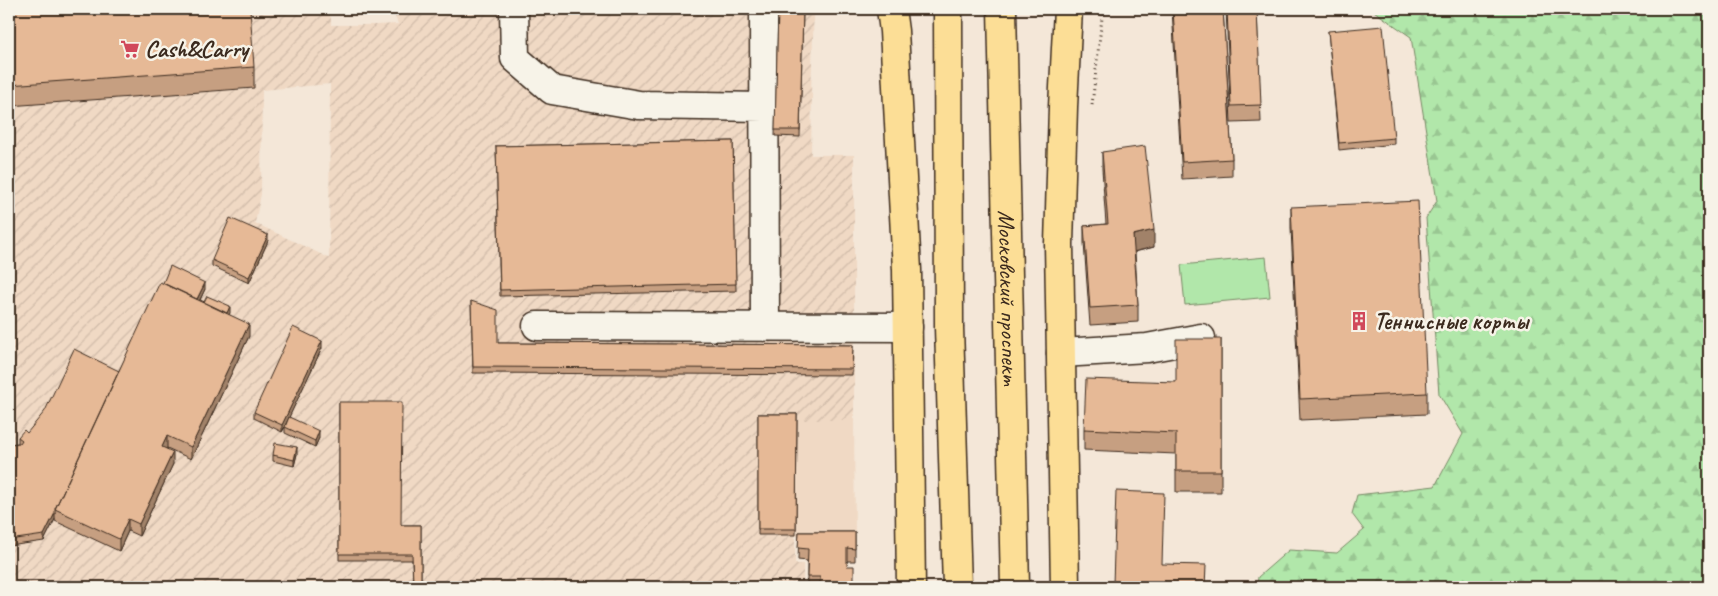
<svg xmlns="http://www.w3.org/2000/svg" width="1718" height="596" font-family="Caveat,sans-serif">
<style>
.built{fill:#f0d9c4}
.industrial{fill:url(#industrial-furrows);fill-rule:evenodd}
.forest{fill:url(#forest-firs);stroke:#768864}
.pitch{fill:#b1e7aa;stroke:#768864}
.lines{fill:none;stroke-linecap:round;stroke-linejoin:round}
.minor-casing{stroke:#3b2a1e;stroke-width:31}
.major-casing{stroke:#3b2a1e;stroke-width:31}
.path{stroke:#3b2a1e;stroke-width:3;stroke-dasharray:1 4;stroke-linecap:butt}
.minor{stroke:#f7f3e8;stroke-width:28}
.major{stroke:#fcde96;stroke-width:28}
.wall{fill:#c69f81;stroke:#3b2a1e}
.shaded-wall{fill:#a18269;stroke:#3b2a1e}
.building{fill:#e6b996;stroke:#3b2a1e}
.labels{text-anchor:middle;stroke-width:5;stroke-linejoin:round;paint-order:stroke}
.poi-label{font-size:24px;font-weight:bold;fill:#3b2a1e;stroke:#f7f3e8;text-anchor:start}
.street-label{font-size:24px;fill:#3b2a1e;stroke:#f7f3e8}
</style>
<defs>
<pattern id="industrial-furrows" width="10" height="10" patternUnits="userSpaceOnUse" patternTransform="scale(1.25)"><rect width="10" height="10" fill="#f0d9c4"/><path d="M-1 1l2-2M0 10L10 0M9 11l2-2" fill="none" stroke="#cfbaa8"/></pattern>
<pattern id="forest-firs" width="22" height="20" patternUnits="userSpaceOnUse" patternTransform="scale(1.25)"><rect width="22" height="20" fill="#b1e7aa"/><path d="M5 1l3.5 6h-7zM16 11l3.5 6h-7z" fill="#99c692"/></pattern>
</defs>
<rect width="100%" height="100%" fill="#f4e7d8"/>
<filter id="ink" filterUnits="userSpaceOnUse"><feTurbulence type="fractalNoise" baseFrequency=".02" numOctaves="2"/><feDisplacementMap in="SourceGraphic" scale="10" xChannelSelector="R" yChannelSelector="G"/><feConvolveMatrix kernelMatrix="1 2 1 2 8 2 1 2 1" color-interpolation-filters="sRGB"/></filter>
<g filter="url(#ink)">
<path class="built" d="M757,420H854L855,536H757Z"/>
<path class="industrial" d="M9,9H327L331,18V25H375L398,24L392,9H814L811,93L812,94L811,155H854V420H757V536H795V564H803V587H9ZM330,84L329,258L255,223L261,194L262,90Z"/>
<path class="forest" d="M1371,9H1709V587H1257L1258,577L1289,550L1337,553L1364,530L1352,514L1357,495L1435,486L1463,434L1439,394L1426,218L1437,201L1411,37Z"/>
<path class="pitch" d="M1266,257L1270,297L1185,305L1181,265Z"/>
<g class="lines">
<g class="minor-casing">
<path id="minor" d="M514,9L515,58L552,90L639,105L764,107
M764,9L765,327
M537,326L908,327
M1061,353L1147,348L1201,338"/>
</g>
<g class="major-casing">
<g id="major">
<path d="M891,9L894,31L907,270L911,587"/>
<path d="M948,9L949,327L957,587"/>
<path id="s1" d="M1002,9L1015,587"/>
<path d="M1065,587L1059,244L1063,107L1068,9"/>
</g>
</g>
<path class="path" d="M1092,105L1103,9"/>
<use href="#minor" class="minor"/>
<use href="#major" class="major"/>
</g>
<path class="wall" d="M9,9L254,67V88L9,106Z
M778,9H803L800,137L775,136Z
M1172,9H1223L1232,159V176L1182,179Z
M1226,9H1257L1261,122L1231,123Z
M1328,31L1394,138V144L1339,150Z
M733,141L736,291L500,296L496,146Z
M1102,152L1154,247L1135,252L1138,305V322L1090,325L1084,243V226L1106,224L1102,169Z
M1291,207L1427,393V414L1300,420L1291,228Z
M268,241L249,283L212,266V260Z
M163,283L205,289L200,300L230,313L229,314L249,336L191,459L167,448V449L173,464L139,536L128,531L119,551L55,521V519L44,541L9,546V444L18,443V437L27,433L119,371Z
M471,301L498,343L853,345L852,375L473,373Z
M1221,339V492H1176V454L1084,450V429L1176,382Z
M322,348L289,417L319,438L315,447L285,433V427L282,432L254,418V412Z
M339,402L401,525H421V587H413L412,560H339Z
M758,414H797L796,535H758Z
M297,454L294,466L273,461V455Z
M799,532H855V561H847V566L854,587H807V561L798,560Z"/>
<path class="shaded-wall" d="M1154,230V247L1133,252V235Z
M268,235V241L249,283V277Z
M205,283V289L195,310V304Z
M230,306V313L225,323V317Z
M249,324V336L191,459V447Z
M322,341V348L282,432V425Z
M319,431V438L315,447V441Z
M167,436V448L162,459V447Z
M297,447V454L294,466V460Z
M173,452V464L139,536V524Z
M55,513V519L44,541V535Z
M128,519V531L119,551V539Z"/>
<path class="building" d="M9,9H250L254,67L9,85Z
M778,9H803L800,130H775Z
M1173,9H1223L1232,159L1182,162Z
M1227,9H1257L1261,105L1231,106Z
M1383,26L1394,138L1339,143L1328,31Z
M733,141L736,284L500,290L496,146Z
M1145,146L1154,230L1133,235L1138,305L1090,308L1084,226L1108,224L1102,152Z
M1418,201L1427,393L1300,399L1291,207Z
M230,218L268,235L249,277L212,260Z
M170,266L205,283L197,299L163,283Z
M160,282L249,324L191,447L167,436L162,447L173,452L139,524L128,519L119,539L55,509Z
M207,296L230,306L227,313L204,302Z
M471,301L498,310V343L853,345L852,369L473,367Z
M293,327L322,341L282,425L254,412Z
M1176,339H1221V471H1176V433L1084,429L1086,379L1176,382Z
M74,349L119,371L55,509V513L44,535L9,540V444L20,443L22,440L18,437L24,430L27,433L45,411Z
M339,402H402L401,525H421V584H413L412,554H339Z
M758,414H797L796,529H758Z
M289,417L319,431L315,441L285,427Z
M275,443L297,447L294,460L273,455Z
M1116,491L1164,493L1162,564L1206,565L1205,587H1115L1113,584Z
M799,532H855V549L847,548V566H854V587L820,586V577H807L808,549L798,548Z"/>
</g>
<defs>
<g id="supermarket-bare" transform="scale(1.5)"><path d="M-6-5.5h2.5l.6 2H6L4.5 2H-2.5L-4.4-4H-6ZM-1.5 3.2a1.3 1.3 0 1 0 .1 0ZM3 3.2a1.3 1.3 0 1 0 .1 0Z" fill="#d1495b" stroke="#f7f3e8" stroke-width="2.5" paint-order="stroke"/></g>
<g id="building-bare" transform="scale(1.5)"><path d="M-4-6H4V6H1V3H-1V6H-4ZM-2.5-4.3h1.7v1.8h-1.7ZM.8-4.3h1.7v1.8H.8ZM-2.5-1h1.7V.8h-1.7ZM.8-1h1.7V.8H.8Z" fill="#d1495b" stroke="#f7f3e8" stroke-width="2.5" paint-order="stroke"/></g>
</defs>
<g fill-rule="evenodd">
<use href="#supermarket-bare" x="130" y="49"/>
<use href="#building-bare" x="1359" y="321"/>
</g>
<g class="labels">
<g class="poi-label">
<text x="145" y="57">Cash&amp;Carry</text>
<text x="1374" y="329">Теннисные корты</text>
</g>
<g class="street-label">
<text dy="8" stroke="none"><textPath href="#s1" startOffset="289">Московский проспект</textPath></text>
</g>
</g>
<rect width="1718" height="596" fill="none" stroke="#f7f3e8" stroke-width="30"/>
<rect x="15" y="15" width="1688" height="566" fill="none" stroke="#3b2a1e" stroke-width="2" filter="url(#ink)"/>
</svg>
